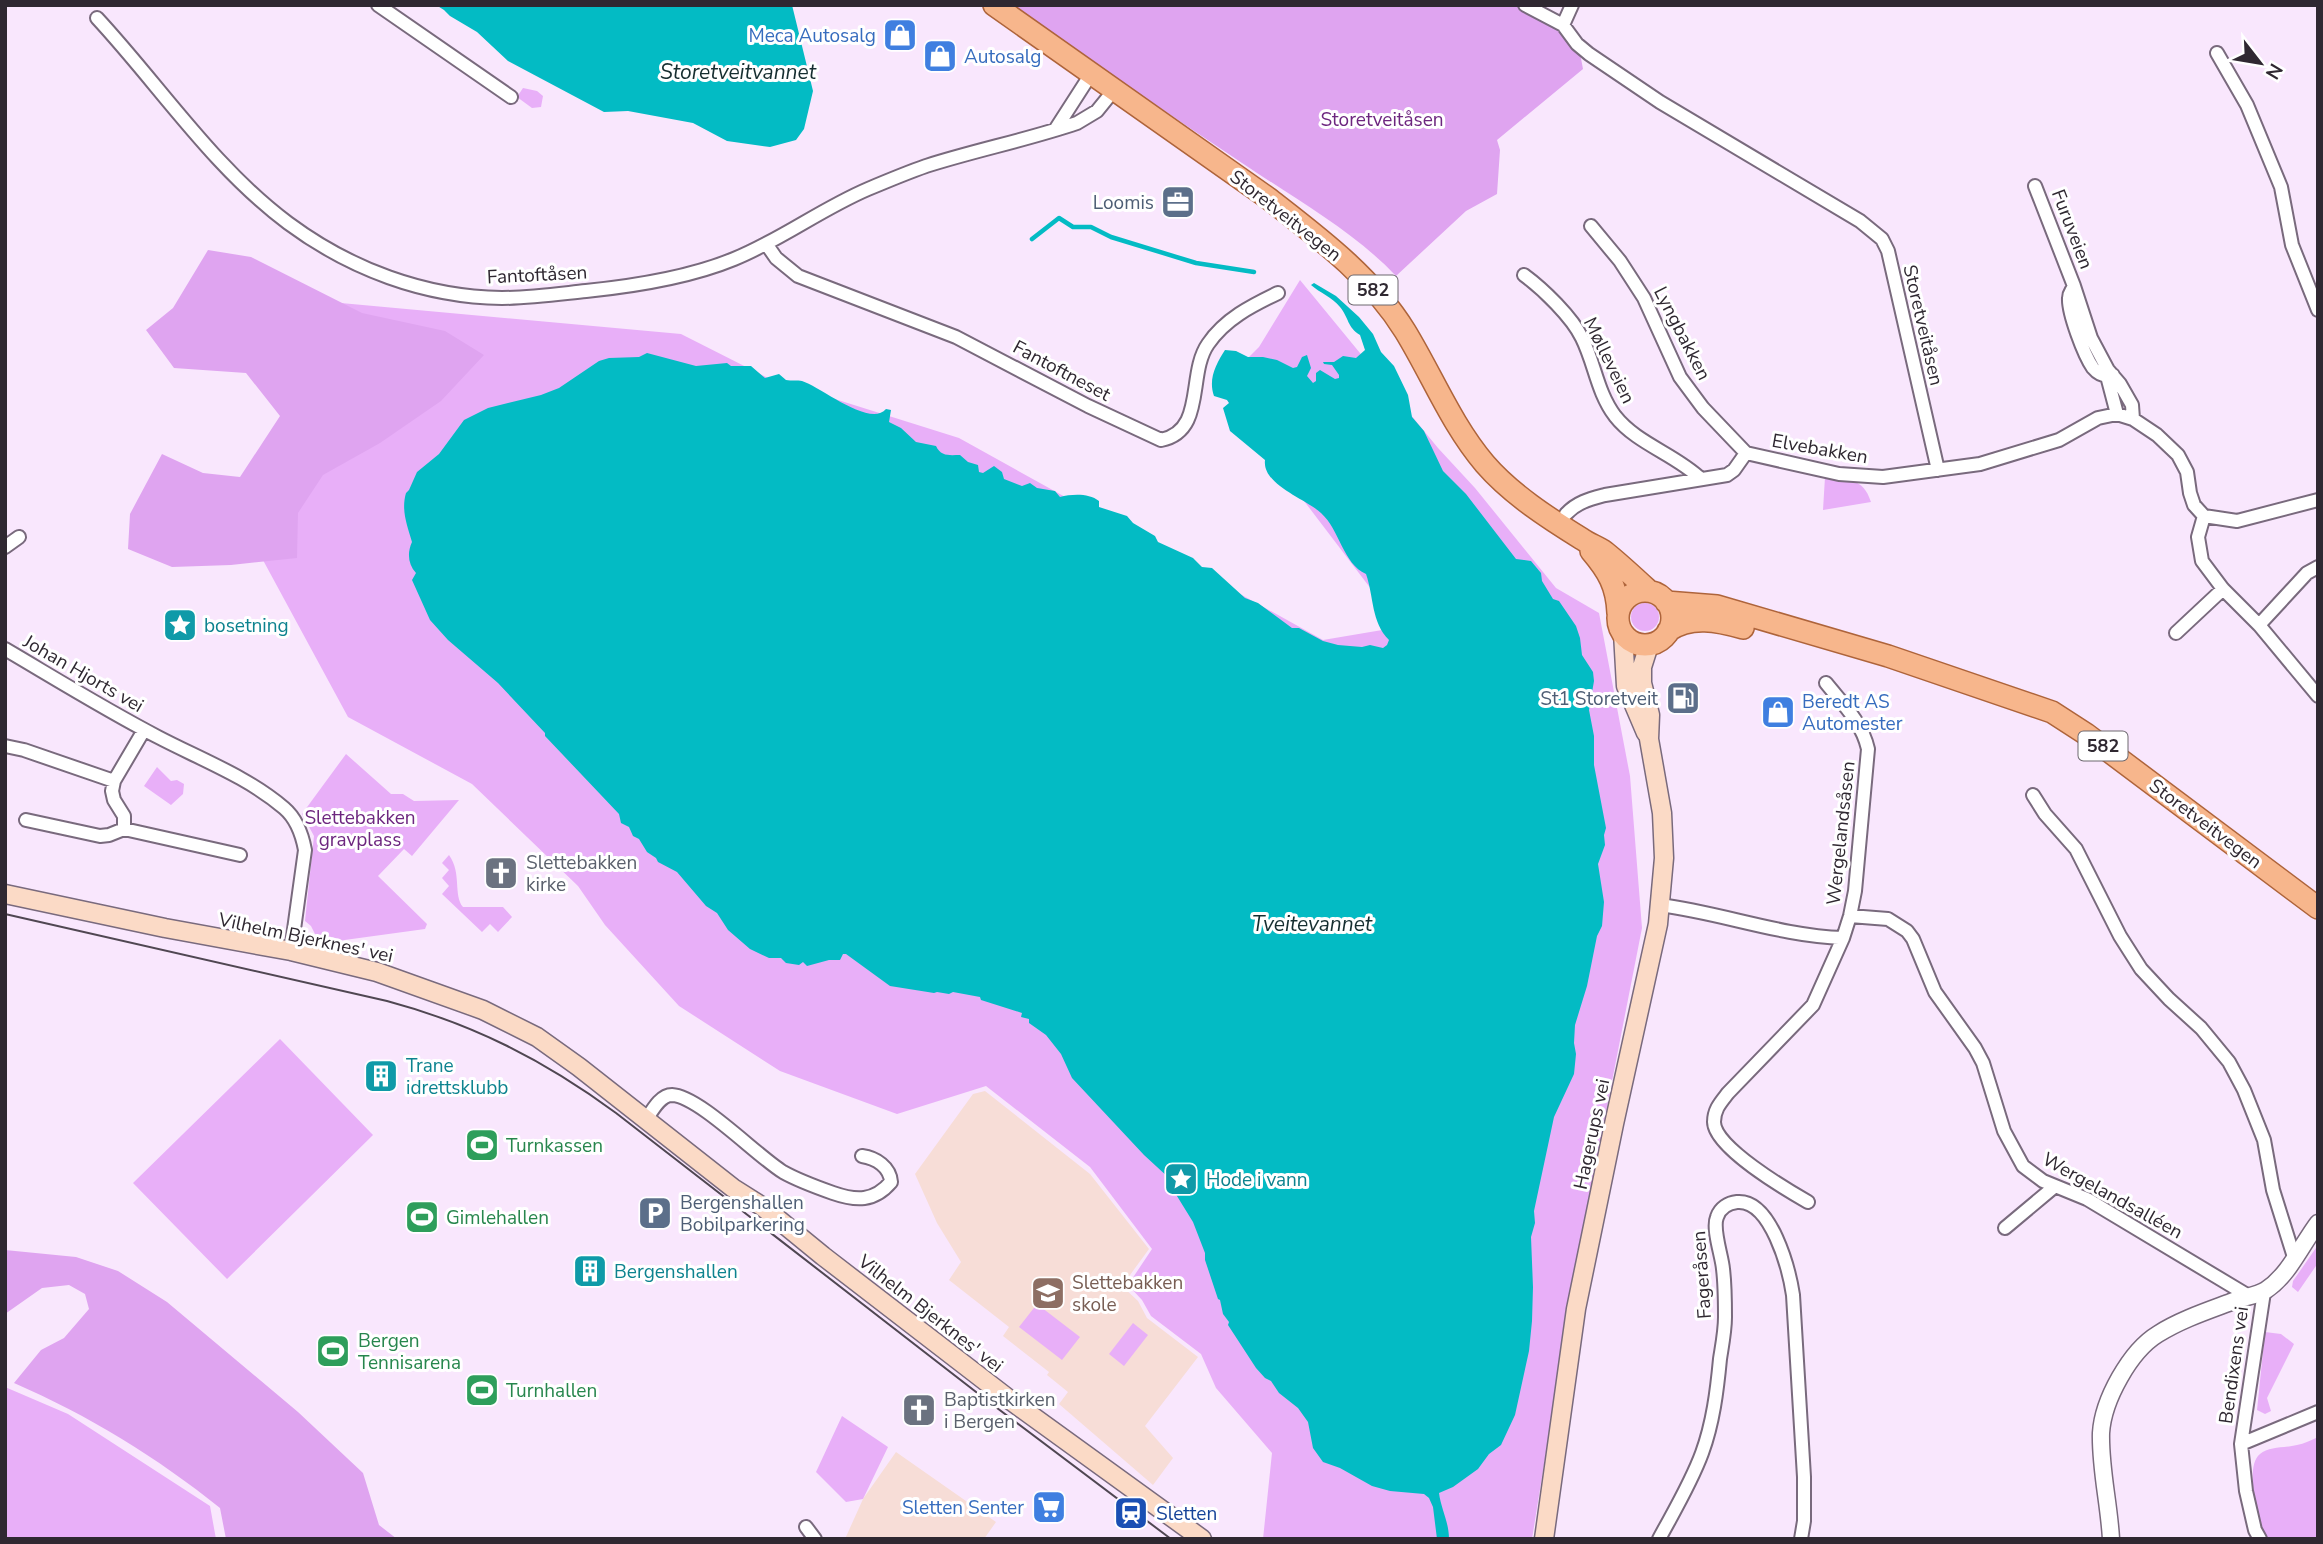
<svg xmlns="http://www.w3.org/2000/svg" width="2323" height="1544" font-family="'Nunito Sans',sans-serif">
<style>
.education{fill:#f7ddd7}
.green{fill:#e8aff8}
.forest{fill:#dfa4f0}
.water{fill:#03bbc4}
.lines{fill:none;stroke-linecap:round;stroke-linejoin:round}
.stream{stroke:#03bbc4;stroke-width:4.5}
.minor-casing{stroke:#796a7d;stroke-width:16}
.tertiary-casing{stroke:#796a7d;stroke-width:19}
.secondary-casing{stroke:#796a7d;stroke-width:21}
.primary-casing{stroke:#ae643b;stroke-width:24}
.minor{stroke:#fff;stroke-width:12}
.tertiary{stroke:#fff;stroke-width:16}
.secondary{stroke:#fbdac6;stroke-width:18}
.primary{stroke:#f7b68c;stroke-width:21}
.tram{stroke:#504752;stroke-width:2}
.labels{text-anchor:middle;stroke-width:6;stroke-linejoin:round;paint-order:stroke}
.shield{fill:#fff;stroke:#6d686f;stroke-width:2}
.shield-label{font-size:18px;font-weight:bold;fill:#2f2831}
.shop-label{font-size:19px;fill:#366cbe;stroke:#fff;text-anchor:end}
.park-label{font-size:19px;fill:#6d267f;stroke:#fff}
.service-label{font-size:19px;fill:#4e5e75;stroke:#fff;text-anchor:end}
.street-label{font-size:19px;fill:#2f2831;stroke:#fff}
.culture-label{font-size:19px;fill:#0d838f;stroke:#fff;text-anchor:start}
.worship-label{font-size:19px;fill:#5b616d;stroke:#fff;text-anchor:start}
.leisure-label{font-size:19px;fill:#27864d;stroke:#fff;text-anchor:start}
.education-label{font-size:19px;fill:#785e54;stroke:#fff;text-anchor:start}
.transit-label{font-size:19px;fill:#164399;stroke:#fff;text-anchor:start}
.water-label{font-size:21px;font-style:italic;fill:#162e30;stroke:#fff}
</style>
<rect width="100%" height="100%" fill="#f9e7fd"/>
<path class="education" d="M985,1091L1090,1174L1149,1249L1122,1286L1138,1301L1147,1318L1198,1357L1145,1426L1173,1458L1153,1485L1059,1404L1068,1392L1047,1375L1049,1372L1003,1336L1009,1327L949,1280L961,1262L937,1223L915,1174L973,1094Z
M896,1452L996,1522L984,1539H845L863,1499Z"/>
<path class="green" d="M523,88L537,91L543,96L541,107L532,108L517,97Z
M1300,280L1438,448L1475,488L1556,588L1599,613L1630,776L1642,928L1576,1265L1532,1539H1263L1272,1453L1216,1388L1201,1354L1151,1316L1142,1300L1128,1285L1152,1249L1090,1167L986,1086L897,1114L780,1071L679,1006L605,925L578,886L472,784L348,717L244,525L319,301L681,334L768,378L959,438L1323,640L1400,627L1218,388L1259,347Z
M1825,477C1848,480 1863,477 1871,502L1823,510Z
M1631 617a14 14 0 1 1 28 0a14 14 0 1 1-28 0Z
M346,754L391,794H403L414,801L459,800L412,856L404,849L378,876L427,924L425,929L330,942L317,938L311,926L305,921L314,836L302,814Z
M157,767L171,781L177,780L184,784L183,794L171,805L144,786Z
M449,855C462,873 453,895 463,907H503L512,917L498,932L490,924L482,932L442,894L449,886L442,878L449,870L442,863Z
M280,1039L373,1135L227,1279L133,1183Z
M2318,1245V1263L2298,1292L2292,1287L2293,1281Z
M1037,1304L1080,1337L1062,1360L1019,1327Z
M1133,1323L1148,1335L1124,1366L1109,1354Z
M2265,1332L2281,1334L2294,1344L2267,1398L2271,1411L2265,1414L2257,1410Z
M5,1387L68,1414L210,1506L216,1539H5Z
M842,1416L888,1447L863,1499L846,1502L816,1472Z
M2318,1437V1539H2266C2258,1523 2244,1466 2260,1454C2269,1446 2286,1448 2297,1445C2304,1444 2311,1440 2318,1437Z"/>
<path class="forest" d="M1014,5H1538L1579,48L1583,69L1497,140L1500,150L1497,194L1466,211L1396,276C1356,233 1291,196 1242,163C1165,112 1089,59 1014,5Z
M208,250L251,257L362,313L445,331L484,355L441,401L380,443L323,475L298,513L297,558L231,565L172,567L128,549L130,514L162,454L203,473L240,477L280,416L246,373L174,368L146,330L173,308Z
M5,1250L76,1257L118,1271L167,1302L298,1412L363,1473L379,1525L397,1539H226L220,1508C158,1458 88,1415 14,1383L41,1350L64,1338L89,1309L85,1294L69,1285L42,1288L5,1314Z"/>
<path class="water" d="M436,5H792L813,91L804,129L796,140L770,147L727,141L693,123L628,111L604,112L508,61L477,32L450,16L444,10Z
M1314,283L1336,296L1359,317L1373,334L1381,352L1394,366L1408,395L1412,417L1424,431L1443,471L1466,494L1516,559L1531,561L1541,573L1542,581L1553,599L1559,601L1576,626L1580,638L1582,655L1593,672L1594,681L1589,710L1594,736V765L1606,828L1604,835L1605,845L1598,864L1604,902L1602,926L1597,936L1587,986L1575,1025L1574,1043L1576,1054L1574,1074L1554,1117L1534,1211L1535,1223L1531,1237L1533,1287L1532,1321L1529,1351L1515,1415L1501,1445L1489,1454L1478,1469L1453,1487L1439,1493C1441,1509 1449,1522 1449,1539H1437L1433,1507L1429,1498L1424,1494L1390,1491L1372,1486L1340,1468L1323,1462L1313,1448L1308,1422L1298,1408L1279,1393L1271,1381L1265,1378L1256,1368L1228,1325L1229,1322L1223,1314L1220,1300L1218,1299L1205,1260V1253L1193,1222L1172,1188L1169,1178L1144,1155L1072,1078L1061,1054L1046,1035L1029,1023V1019L1021,1017L1022,1013L981,1000L980,997L953,992L949,994L937,992L934,993L890,986L846,954H843L840,960H829L807,966L803,962L799,965L786,963L781,958H769L750,949L728,930L717,913L706,906L677,872L658,862L656,858L647,852L639,839L633,836L629,827L621,823L619,814L545,736V733L498,683L448,640L430,620L412,580L416,573C408,564 407,553 412,542C407,525 401,510 406,493L409,490L417,472L439,454L464,420L488,408L541,395L559,388L599,361L609,358L639,357L647,353L696,366L727,363L731,366H751L765,378L779,374L786,380C791,381 798,380 802,381C821,387 870,428 886,409L891,410L889,422L901,428L916,442L936,446C941,457 950,455 960,455L968,462L978,465L979,472L983,473L994,466L1002,472L1004,479L1022,486L1030,483L1037,488L1055,491L1060,497C1072,494 1089,493 1099,501V507L1127,516L1133,523L1155,536L1158,542L1193,558L1202,567L1212,568L1245,598L1258,603L1292,628H1299L1323,641L1338,645L1362,647L1370,645L1383,648L1387,645L1389,640C1371,622 1374,597 1366,574C1343,564 1340,530 1321,513C1306,499 1262,485 1265,460L1230,431L1223,408L1229,403L1227,400L1214,396C1208,379 1216,364 1225,350L1236,351L1248,357H1263L1277,360L1293,368L1297,367L1302,357L1307,355L1311,368L1307,376L1313,383L1316,381V373L1320,370L1335,379L1339,378V375L1332,365L1324,364L1323,362H1334L1343,356L1356,358L1365,350L1360,335C1347,327 1349,318 1340,307C1332,297 1320,293 1311,285Z"/>
<g class="lines">
<path class="stream" d="M1032,239L1059,218L1073,227H1091L1111,237L1196,263L1254,272"/>
<g class="minor-casing">
<path id="minor" d="M378,5L511,97
M1525,5L1563,25L1577,44L1589,54L1660,102L1860,221L1882,239L1888,251L1938,470
M97,18C160,86 213,167 288,223C350,269 424,297 502,298C530,298 558,294 586,291C635,286 688,278 734,259C781,240 821,209 868,189C887,181 906,173 926,166C976,150 1027,140 1077,123L1097,111L1114,90
M1563,25L1572,5
M2217,53L2247,105L2281,187L2292,245L2318,310
M1055,130L1091,74
M2035,186L2074,286L2091,338L2108,370L2120,384L2132,405L2133,419
M1591,226L1620,261L1644,298L1680,377L1703,408L1746,453
M767,245L776,258L798,276L956,337L1088,406L1161,440C1206,431 1187,374 1208,344C1225,319 1251,306 1278,293
M1524,275C1543,289 1572,317 1582,338C1595,364 1597,392 1615,416C1637,444 1675,454 1701,479
M2073,288C2071,292 2069,293 2069,298C2068,313 2084,355 2093,368C2098,374 2105,377 2113,375
M2107,376L2117,414
M1566,514C1577,502 1590,499 1605,495L1727,475L1734,470L1746,453L1839,474L1883,477L1980,464L2059,440L2098,418L2117,414L2133,419L2157,435L2178,455L2187,472L2190,493L2194,505L2204,516L2237,521L2318,500
M2204,516L2198,537L2202,561L2223,589L2259,625L2318,696
M5,547L19,537
M2259,625L2307,573L2318,567
M2176,633L2223,589
M5,649C56,679 106,710 158,737C200,759 248,777 284,808C297,819 302,834 305,850L291,951
M5,746L24,750L114,781
M2033,795L2045,814L2076,849L2120,936L2141,969L2169,999L2201,1028L2229,1062L2244,1090L2264,1140L2273,1190L2294,1257
M26,820L100,836L109,835L124,829V816L114,800L112,791L114,781L144,730
M124,829L240,855
M1660,905C1722,913 1781,936 1843,938
M1850,916L1888,919L1907,931L1913,939L1935,992L1975,1048L1983,1063L2004,1131L2023,1166L2043,1181L2087,1199L2247,1295
M646,1120C652,1111 660,1095 672,1095C699,1096 757,1156 783,1172C799,1181 816,1187 833,1193C856,1201 874,1202 891,1182C890,1167 876,1158 862,1156
M1808,1202C1787,1190 1714,1147 1714,1122C1714,1109 1721,1102 1728,1093L1813,1005L1843,938L1850,916L1855,891L1868,749C1862,722 1842,703 1826,683
M2005,1228L2054,1187
M2241,1444L2318,1412
M806,1527L815,1539
M1659,1539C1674,1511 1691,1483 1702,1453C1713,1423 1717,1391 1720,1359C1722,1346 1725,1331 1725,1317C1725,1301 1725,1285 1723,1269C1722,1256 1712,1229 1717,1217C1720,1208 1728,1203 1737,1202C1771,1199 1789,1269 1793,1295L1804,1477V1521L1801,1539
M2260,1539L2255,1530L2246,1491L2241,1444L2264,1292"/>
</g>
<g class="tertiary-casing">
<path id="tertiary" d="M2111,1539C2109,1503 2100,1468 2101,1433C2103,1400 2130,1351 2158,1334C2180,1320 2207,1311 2231,1302C2242,1297 2257,1296 2266,1290C2289,1275 2302,1244 2318,1223"/>
</g>
<g class="secondary-casing">
<path id="secondary" d="M1623,633L1626,686L1646,733
M5,894L165,928L291,951L377,972L483,1010L537,1037L579,1067L733,1188L763,1207L823,1256L1010,1400L1202,1539
M1544,1539L1576,1309L1614,1124L1658,924L1664,858L1662,813L1649,739L1650,715L1642,683V667L1649,645"/>
</g>
<g class="primary-casing">
<path id="primary" d="M994,5L1268,198C1318,237 1371,276 1405,331C1432,375 1451,424 1485,464C1511,494 1548,518 1582,539C1589,544 1598,547 1605,552C1620,564 1635,578 1649,591
M1591,551C1608,571 1617,586 1618,613
M1618 618a27 27 0 1 1 54 0a27 27 0 1 1-54 0Z
M1666,602L1717,606L1888,656L2052,712L2086,734L2318,908
M1668,631C1691,615 1718,621 1743,628"/>
</g>
<use href="#minor" class="minor"/>
<use href="#tertiary" class="tertiary"/>
<use href="#secondary" class="secondary"/>
<use href="#primary" class="primary"/>
<path class="tram" d="M5,914L387,1001C473,1024 544,1060 616,1113L989,1402L1171,1539"/>
</g>
<defs>
<g id="shop-square" transform="scale(1.75)"><rect x="-9" y="-9" width="18" height="18" rx="4" fill="#3f7fe0" stroke="#fff"/><path d="M-5-2.5h2.3a2.7 3.5 0 0 1 5.4 0H5L5.5 6h-11ZM-1.5-2.5h3a1.5 2.3 0 0 0-3 0Z" fill="#fff"/></g>
<g id="office-square" transform="scale(1.75)"><rect x="-9" y="-9" width="18" height="18" rx="4" fill="#5c6f8a" stroke="#fff"/><path d="M-6-3h4V-5.5h4V-3h4V5H-6ZM-1-4.5V-3h2v-1.5ZM-6 0V1H6V0Z" fill="#fff"/></g>
<g id="sight-square" transform="scale(1.75)"><rect x="-9" y="-9" width="18" height="18" rx="4" fill="#0f9aa8" stroke="#fff"/><path d="M0-6L1.8-2.2L6-1.7L2.9 1.2L3.7 5.4L0 3.3L-3.7 5.4L-2.9 1.2L-6-1.7L-1.8-2.2Z" fill="#fff"/></g>
<g id="fuel-square" transform="scale(1.75)"><rect x="-9" y="-9" width="18" height="18" rx="4" fill="#5c6f8a" stroke="#fff"/><path d="M-5.5-6h7V0h2V4h1.3V-2.5L3-4.5l.8-.8L6-3V5H2.5V1h-1V6h-7ZM-4.2-4.7v3.2H.2V-4.7Z" fill="#fff"/></g>
<g id="church-square" transform="scale(1.75)"><rect x="-9" y="-9" width="18" height="18" rx="4" fill="#6b7280" stroke="#fff"/><path d="M-1.2-6h2.4v3.5h3.3v2.4h-3.3V6h-2.4V-.1h-3.3v-2.4h3.3Z" fill="#fff"/></g>
<g id="building-square" transform="scale(1.75)"><rect x="-9" y="-9" width="18" height="18" rx="4" fill="#0f9aa8" stroke="#fff"/><path d="M-4-6H4V6H1V3H-1V6H-4ZM-2.5-4.3h1.7v1.8h-1.7ZM.8-4.3h1.7v1.8H.8ZM-2.5-1h1.7V.8h-1.7ZM.8-1h1.7V.8H.8Z" fill="#fff"/></g>
<g id="stadium-square" transform="scale(1.75)"><rect x="-9" y="-9" width="18" height="18" rx="4" fill="#2e9e5b" stroke="#fff"/><path d="M0-5a6.5 5 0 1 0 0 10a6.5 5 0 1 0 0-10ZM-3.5-1.8h7v3.6h-7Z" fill="#fff"/></g>
<g id="parking-square" transform="scale(1.75)"><rect x="-9" y="-9" width="18" height="18" rx="4" fill="#5c6f8a" stroke="#fff"/><path d="M-3.5-5.5H1a3.5 3.5 0 0 1 0 7H-1V5.5H-3.5ZM-1-3.4V-.6H.8a1.4 1.4 0 0 0 0-2.8Z" fill="#fff"/></g>
<g id="school-square" transform="scale(1.75)"><rect x="-9" y="-9" width="18" height="18" rx="4" fill="#8d6e63" stroke="#fff"/><path d="M0-5L7-2L0 1L-7-2ZM-4 1L0 2.5L4 1V4Q0 6-4 4Z" fill="#fff"/></g>
<g id="supermarket-square" transform="scale(1.75)"><rect x="-9" y="-9" width="18" height="18" rx="4" fill="#3f7fe0" stroke="#fff"/><path d="M-6-5.5h2.5l.6 2H6L4.5 2H-2.5L-4.4-4H-6ZM-1.5 3.2a1.3 1.3 0 1 0 .1 0ZM3 3.2a1.3 1.3 0 1 0 .1 0Z" fill="#fff"/></g>
<g id="station-square" transform="scale(1.75)"><rect x="-9" y="-9" width="18" height="18" rx="4" fill="#1a4fb4" stroke="#fff"/><path d="M-3-6H3Q5-6 5-4V2Q5 4 3 4L4.5 6H3L1.5 4h-3L-3 6H-4.5L-3 4Q-5 4-5 2V-4Q-5-6-3-6ZM-3.5-4v3h7v-3ZM-3.5 1v1.5H-2V1ZM2 1v1.5H3.5V1Z" fill="#fff"/></g>
</defs>
<g fill-rule="evenodd">
<use href="#shop-square" x="900" y="35"/>
<use href="#shop-square" x="940" y="56"/>
<use href="#office-square" x="1178" y="202"/>
<use href="#sight-square" x="180" y="625"/>
<use href="#fuel-square" x="1683" y="698"/>
<use href="#shop-square" x="1778" y="712"/>
<use href="#church-square" x="501" y="873"/>
<use href="#building-square" x="381" y="1076"/>
<use href="#stadium-square" x="482" y="1145"/>
<use href="#sight-square" x="1181" y="1179"/>
<use href="#parking-square" x="655" y="1213"/>
<use href="#stadium-square" x="422" y="1217"/>
<use href="#building-square" x="590" y="1271"/>
<use href="#school-square" x="1048" y="1293"/>
<use href="#stadium-square" x="333" y="1351"/>
<use href="#stadium-square" x="482" y="1390"/>
<use href="#church-square" x="919" y="1410"/>
<use href="#supermarket-square" x="1049" y="1507"/>
<use href="#station-square" x="1131" y="1513"/>
</g>
<g class="labels">
<g class="shield">
<rect x="1348.5" y="275.5" width="49" height="29" rx="5"/>
<rect x="2078.5" y="731.5" width="49" height="29" rx="5"/>
</g>
<g class="shield-label">
<text x="1373" y="296">582</text>
<text x="2103" y="752">582</text>
</g>
<g class="shop-label">
<text x="876" y="42">Meca Autosalg</text>
<text x="964" y="63" text-anchor="start">Autosalg</text>
<text x="1802" y="708" text-anchor="start">Beredt AS<tspan x="1802" dy="22">Automester</tspan></text>
<text x="1024" y="1514">Sletten Senter</text>
</g>
<g class="park-label">
<text x="1382" y="126">Storetveitåsen</text>
<text x="360" y="824">Slettebakken<tspan x="360" dy="22">gravplass</tspan></text>
</g>
<g class="service-label">
<text x="1154" y="209">Loomis</text>
<text x="1658" y="705">St1 Storetveit</text>
<text x="680" y="1209" text-anchor="start">Bergenshallen<tspan x="680" dy="22">Bobilparkering</tspan></text>
</g>
<g class="street-label">
<text transform="translate(1286 215) rotate(38)" y="7">Storetveitvegen</text>
<text transform="translate(2073 229) rotate(69)" y="7">Furuveien</text>
<text transform="translate(537 274) rotate(-3)" y="7">Fantoftåsen</text>
<text transform="translate(1924 325) rotate(77)" y="7">Storetveitåsen</text>
<text transform="translate(1683 333) rotate(63)" y="7">Lyngbakken</text>
<text transform="translate(1610 360) rotate(64)" y="7">Mølleveien</text>
<text transform="translate(1062 370) rotate(28)" y="7">Fantoftneset</text>
<text transform="translate(1820 448) rotate(10)" y="7">Elvebakken</text>
<text transform="translate(84 673) rotate(30)" y="7">Johan Hjorts vei</text>
<text transform="translate(2206 823) rotate(37)" y="7">Storetveitvegen</text>
<text transform="translate(1840 833) rotate(-84)" y="7">Wergelandsåsen</text>
<text transform="translate(306 937) rotate(12)" y="7">Vilhelm Bjerknes' vei</text>
<text transform="translate(1591 1134) rotate(-78)" y="7">Hagerups vei</text>
<text transform="translate(2113 1195) rotate(29)" y="7">Wergelandsalléen</text>
<text transform="translate(1701 1275) rotate(-94)" y="7">Fageråsen</text>
<text transform="translate(931 1313) rotate(38)" y="7">Vilhelm Bjerknes' vei</text>
<text transform="translate(2233 1365) rotate(-82)" y="7">Bendixens vei</text>
</g>
<g class="culture-label">
<text x="204" y="632">bosetning</text>
<text x="406" y="1072">Trane<tspan x="406" dy="22">idrettsklubb</tspan></text>
<text x="1206" y="1186">Hode i vann</text>
<text x="614" y="1278">Bergenshallen</text>
</g>
<g class="worship-label">
<text x="526" y="869">Slettebakken<tspan x="526" dy="22">kirke</tspan></text>
<text x="944" y="1406">Baptistkirken<tspan x="944" dy="22">i Bergen</tspan></text>
</g>
<g class="leisure-label">
<text x="506" y="1152">Turnkassen</text>
<text x="446" y="1224">Gimlehallen</text>
<text x="358" y="1347">Bergen<tspan x="358" dy="22">Tennisarena</tspan></text>
<text x="506" y="1397">Turnhallen</text>
</g>
<g class="education-label">
<text x="1072" y="1289">Slettebakken<tspan x="1072" dy="22">skole</tspan></text>
</g>
<g class="transit-label">
<text x="1156" y="1520">Sletten</text>
</g>
<g class="water-label">
<text x="738" y="79">Storetveitvannet</text>
<text x="1312" y="931">Tveitevannet</text>
</g>
</g>
<rect width="2323" height="1544" fill="none" stroke="#2f2831" stroke-width="14"/>
<g transform="translate(2260 63) rotate(121)" stroke="#ffffff" stroke-width="5" paint-order="stroke">
<path d="M0-5L12 26L0 18L-12 26Z" fill="#2f2831"/>
<text y="-10" font-size="19" font-weight="bold" text-anchor="middle" fill="#2f2831">N</text>
</g>
</svg>
